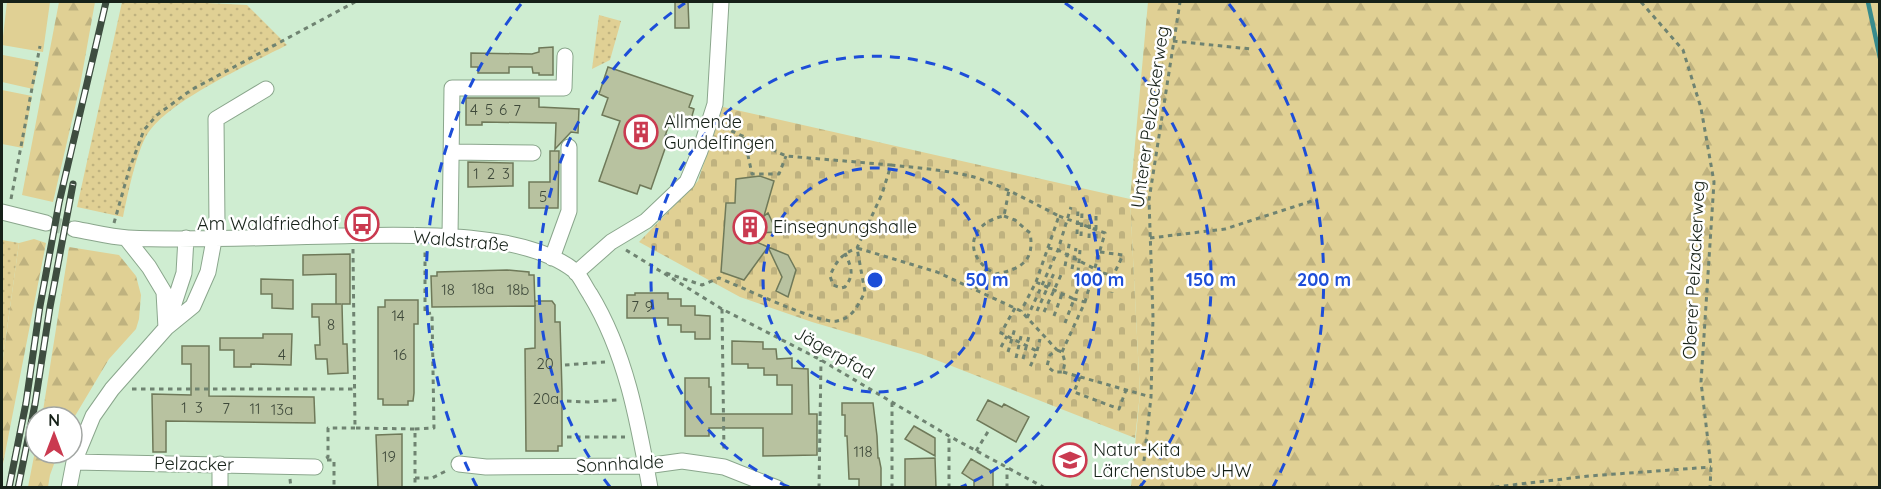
<svg xmlns="http://www.w3.org/2000/svg" width="1881" height="489" font-family="Quicksand,sans-serif">
<style>
.green{fill:url(#green-dots)}
.forest{fill:url(#forest-firs)}
.cemetery{fill:url(#cemetery-stones)}
.pitch{fill:#e0d094}
.lines{fill:none;stroke-linecap:round;stroke-linejoin:round}
.stream{stroke:#388b8d;stroke-width:4.5}
.building{fill:#b8c2a0;stroke:#6f7959;stroke-width:1.5}
.minor-tunnel{stroke:#aac4ac;stroke-width:15;stroke-dasharray:15 8;stroke-linecap:butt}
.minor-casing{stroke:#8aa68c;stroke-width:17}
.path{stroke:#6f8371;stroke-width:3;stroke-dasharray:4.5 4.5;stroke-linecap:butt}
.minor{stroke:#fff;stroke-width:15}
.rail-casing{stroke:#3e4d40;stroke-width:7}
.rail{stroke:#fff;stroke-width:4.5;stroke-dasharray:14;stroke-linecap:butt}
.ring{fill:none;stroke:#1d4ed8;stroke-width:3;stroke-dasharray:10 8}
.labels{text-anchor:middle;stroke-width:5;stroke-linejoin:round;paint-order:stroke}
.number-label{font-size:15px;fill:#3e493a}
.street-label{font-size:18px;fill:#162118;stroke:#fff}
.poi-label{font-size:18px;fill:#162118;stroke:#fff;text-anchor:start}
.centre{fill:#1d4ed8;stroke:#fff;stroke-width:3}
.ring-label{font-size:18px;text-anchor:middle;font-weight:bold;fill:#1d4ed8;stroke:#fff;stroke-width:5;stroke-linejoin:round;paint-order:stroke}
</style>
<defs>
<pattern id="green-dots" width="8" height="8" patternUnits="userSpaceOnUse" patternTransform="scale(1.5)"><rect width="8" height="8" fill="#e0d094"/><path d="M2 2h.1M6 6h.1" fill="none" stroke="#bfb27f" stroke-width="1.8" stroke-linecap="round"/></pattern>
<pattern id="forest-firs" width="22" height="20" patternUnits="userSpaceOnUse" patternTransform="scale(1.5)"><rect width="22" height="20" fill="#e0d094"/><path d="M5 1l3.5 6h-7zM16 11l3.5 6h-7z" fill="#bfb27f"/></pattern>
<pattern id="cemetery-stones" width="16" height="16" patternUnits="userSpaceOnUse" patternTransform="scale(1.5)"><rect width="16" height="16" fill="#e0d094"/><path d="M2 7V4a2 2 0 0 1 4 0v3zM10 15v-3a2 2 0 0 1 4 0v3z" fill="#bfb27f"/></pattern>
</defs>
<rect width="100%" height="100%" fill="#cfedd1"/>
<path class="green" d="M122,2H187L247,5L287,45C250,64 170,100 148,133C136,152 128,194 123,217L77,207Z
M599,15L621,21L610,60L592,69Z
M2,240L19,243L2,365Z"/>
<path class="forest" d="M59,2H95L80,86L53,202L22,195Z
M1148,2H1879V487H1131L1140,394L1130,199Z
M34,239L46,243L2,469V365L19,243Z
M69,247L119,255L136,276L141,295L139,319L136,329L109,359L72,421V417H42Z
M36,446V453H58L50,475L48,487H28Z"/>
<path class="cemetery" d="M723,107L1130,199L1140,394L1135,438L921,354L812,322L740,297L639,242L698,181Z"/>
<path class="pitch" d="M7,2H50L43,52L2,45Z
M3,55L39,62L33,89L2,82Z
M2,90L32,96L23,148L2,144Z"/>
<g class="lines">
<path class="stream" d="M1868,2L1880,58"/>
</g>
<path class="building" d="M675,2H688L689,28H675Z
M553,47V75H539V73H533L532,67H509V73H478V67H471V53L532,54L539,52V48Z
M608,67L693,96L689,107L694,109L690,123L672,116L664,139L668,140L651,189L640,185L637,194L599,181L620,121L602,115L608,98L599,94Z
M466,98H539V107L579,109L578,133L571,132L555,149L556,123L482,122V125H466Z
M550,151H559L558,208H529V182H550Z
M468,162L513,163V186L468,187Z
M760,176L774,181L764,216L768,213L777,232L738,234L768,247L744,280L721,272L726,203H735L736,179Z
M768,247L788,255L796,270L788,297L776,291L782,277Z
M350,254V304H342L343,344H347L348,373L328,374L327,359H316L315,345H320L319,317H312V304H341H336V274L303,275V255Z
M507,270L529,272V275H534L535,306V301H552L555,305V322H560L562,391V446H558V451H526L525,349L535,348V306L432,307L431,276H437V272Z
M261,279L293,280V309L272,308V294H261Z
M635,293H668V299H681V306H695V315L710,316V339H695V332H681V325H668V318H627V295H635Z
M385,300H418V324H414V393L413,401H408V405H383V399H378V307H385Z
M263,334H292L291,365L251,364V367H234V350H220V338H263Z
M732,341L763,342V349H776L777,359L792,358V368L808,369L809,414H817V455L763,456V428H709V436H685V378H709V387H711V414H792V385H777V375H764V368H748V364H732Z
M182,346H209V396L314,397L315,423L166,421V452H153L152,394L191,395V364H182Z
M988,400L1002,407L1004,404L1029,417L1016,442L977,420Z
M842,403H873L877,436L878,458H879L881,468V488H859V479H849L847,436H845V415H842Z
M914,426L935,438V456L905,439Z
M402,434V488H378L376,435Z
M935,458L936,488H905V459Z
M971,459L993,472V488H974V481L962,473Z"/>
<g class="lines">
<path class="minor-tunnel" d="M46,223L74,229"/>
<g class="minor-casing">
<path id="minor" d="M451,152L533,153
M2,212L46,223
M74,229C92,232 110,237 128,238C195,241 264,237 332,236C399,235 521,228 575,271C581,277 585,287 590,294C626,353 638,421 650,488
M450,236L452,88H564L565,56
M126,238L149,267L164,292L166,328
M552,258L569,211V147
M576,273L611,242L646,221L687,182L700,151L715,104L721,2
M169,319L184,273L186,238
M74,462L315,467
M220,464V488
M459,464L486,467L646,466L682,461L724,467L777,488
M69,488L74,462L93,416L112,389L166,328L193,306L208,272L217,224L216,119L266,89"/>
</g>
<path class="path" d="M1641,2L1683,50L1701,108L1714,182L1701,382L1711,467L1710,488
M1173,41L1251,49
M723,127L786,156L891,165L882,194L857,248C842,254 836,261 830,276L833,285L841,288L845,287C855,274 851,267 845,253
M665,135L687,145
M744,137L752,174H779L786,156
M891,165C918,168 947,170 974,177C1004,186 1031,202 1059,216L1036,282L1021,311
M11,199L40,46
M1004,216L1015,220L1030,233C1035,261 1021,269 996,274C962,257 968,223 1004,216L1009,190
M1059,216L1105,233L1085,302
M1096,216V242
M114,223L129,170L144,130L157,115L191,90L355,2
M1077,234L1078,209
M1081,236L1082,212
M1089,238L1090,215
M1150,238L1225,229L1318,199
M1048,248L1058,250L1103,273L1099,289
M353,249L355,428L415,429V488
M626,250L722,309L821,360L949,436L1045,488
M1100,252L1123,255L1113,276L1112,293
M1065,266L1070,240
M1072,269L1076,248
M1078,272L1080,250
M666,273L702,285L719,278C739,286 822,325 837,321C853,318 858,305 865,292L857,248L937,272L1021,311L1057,350L1050,355L1047,366L1054,372H1063L1065,362L1062,352L1057,350
M1103,273L1119,277
M1036,282L1074,299L1065,323
M976,289L986,269
M1015,308L1001,333L1037,351L1030,367
M722,309L724,453
M1037,311L1054,273
M1044,312L1061,275
M1054,316L1062,294
M1027,318L1058,250L1071,207
M1001,347L1007,336
M1037,351L1040,339
M1008,352L1015,328
M1062,352L1085,302L1074,299L1080,283
M1016,358L1022,332
M1023,359L1029,336
M565,365L605,362
M1063,372L1151,397
M1080,377L1074,392L1119,409L1126,390
M132,389H354
M567,401L588,402L617,400
M415,429L434,428L432,313L425,314V249
M567,437H625
M976,451L989,430
M326,458L328,457V428H355
M327,460H334V488
M415,478H432L448,470
M290,479L291,488
M819,488L821,360
M892,488V402
M949,488V436
M1007,488V468
M1141,488L1151,397L1153,317L1149,200L1180,2
M1486,488L1589,476L1711,467"/>
<use href="#minor" class="minor"/>
<g class="rail-casing">
<path id="rail" d="M9,488L26,403L40,306L59,203L106,2
M18,488L35,404L50,307L73,184"/>
</g>
<use href="#rail" class="rail"/>
</g>
<g class="ring">
<circle cx="875" cy="280" r="112"/>
<path d="M789 487A224 224 0 1 1 961 487"/>
<path d="M610 487A336 336 0 0 1 685 3M1065 3A336 336 0 0 1 1140 487"/>
<path d="M477 487A449 449 0 0 1 521 4M1229 4A449 449 0 0 1 1273 487"/>
</g>
<defs>
<g id="building-ring" transform="scale(1.725)"><circle r="9.5" fill="#fff" stroke="#ca3a50" stroke-width="1.5"/><path d="M-4-6H4V6H1V3H-1V6H-4ZM-2.5-4.3h1.7v1.8h-1.7ZM.8-4.3h1.7v1.8H.8ZM-2.5-1h1.7V.8h-1.7ZM.8-1h1.7V.8H.8Z" fill="#ca3a50"/></g>
<g id="bus-ring" transform="scale(1.725)"><circle r="9.5" fill="#fff" stroke="#ca3a50" stroke-width="1.5"/><path d="M-5-6H5V4H4V6H2V4H-2V6H-4V4H-5ZM-3.5-4V0h7V-4ZM-3.5 1.2v1.5H-2V1.2ZM2 1.2v1.5H3.5V1.2Z" fill="#ca3a50"/></g>
<g id="school-ring" transform="scale(1.725)"><circle r="9.5" fill="#fff" stroke="#ca3a50" stroke-width="1.5"/><path d="M0-5L7-2L0 1L-7-2ZM-4 1L0 2.5L4 1V4Q0 6-4 4Z" fill="#ca3a50"/></g>
</defs>
<g fill-rule="evenodd">
<use href="#building-ring" x="641" y="132"/>
<use href="#bus-ring" x="362" y="224"/>
<use href="#building-ring" x="750" y="227"/>
<use href="#school-ring" x="1070" y="460"/>
</g>
<g class="labels">
<g class="number-label">
<text x="474" y="115">4</text>
<text x="489" y="115">5</text>
<text x="503" y="115">6</text>
<text x="517" y="116">7</text>
<text x="476" y="179">1</text>
<text x="491" y="179">2</text>
<text x="506" y="179">3</text>
<text x="543" y="202">5</text>
<text x="483" y="294">18a</text>
<text x="448" y="295">18</text>
<text x="518" y="295">18b</text>
<text x="635" y="312">7</text>
<text x="649" y="312">9</text>
<text x="398" y="321">14</text>
<text x="331" y="330">8</text>
<text x="282" y="360">4</text>
<text x="400" y="360">16</text>
<text x="545" y="369">20</text>
<text x="546" y="404">20a</text>
<text x="184" y="413">1</text>
<text x="199" y="413">3</text>
<text x="226" y="414">7</text>
<text x="255" y="414">11</text>
<text x="282" y="415">13a</text>
<text x="863" y="457">118</text>
<text x="389" y="462">19</text>
</g>
<g class="street-label">
<text transform="translate(1150 117) rotate(-82)" y="6">Unterer Pelzackerweg</text>
<text transform="translate(461 241) rotate(5)" y="6">Waldstraße</text>
<text transform="translate(1694 270) rotate(-87)" y="6">Oberer Pelzackerweg</text>
<text transform="translate(834 353) rotate(29)" y="6">Jägerpfad</text>
<text transform="translate(194 464) rotate(1)" y="6">Pelzacker</text>
<text transform="translate(620 464) rotate(-3)" y="6">Sonnhalde</text>
</g>
<g class="poi-label">
<text x="664" y="128">Allmende<tspan x="664" dy="21">Gundelfingen</tspan></text>
<text x="339" y="230" text-anchor="end">Am Waldfriedhof</text>
<text x="773" y="233">Einsegnungshalle</text>
<text x="1093" y="456">Natur-Kita<tspan x="1093" dy="21">Lärchenstube JHW</tspan></text>
</g>
</g>
<circle cx="875" cy="280" r="9" class="centre"/>
<g class="ring-label">
<text x="987" y="286">50 m</text>
<text x="1099" y="286">100 m</text>
<text x="1211" y="286">150 m</text>
<text x="1324" y="286">200 m</text>
</g>
<rect width="1881" height="489" fill="none" stroke="#162118" stroke-width="6"/>
<g transform="translate(54 435)"><circle r="28" fill="#ffffff" stroke="#a2a6a3" stroke-width="1.5"/>
<path d="M0-4.5L10 22L0 15L-10 22Z" fill="#ca3a50"/>
<text y="-9" font-size="16" font-weight="bold" text-anchor="middle" fill="#162118">N</text>
</g>
</svg>
